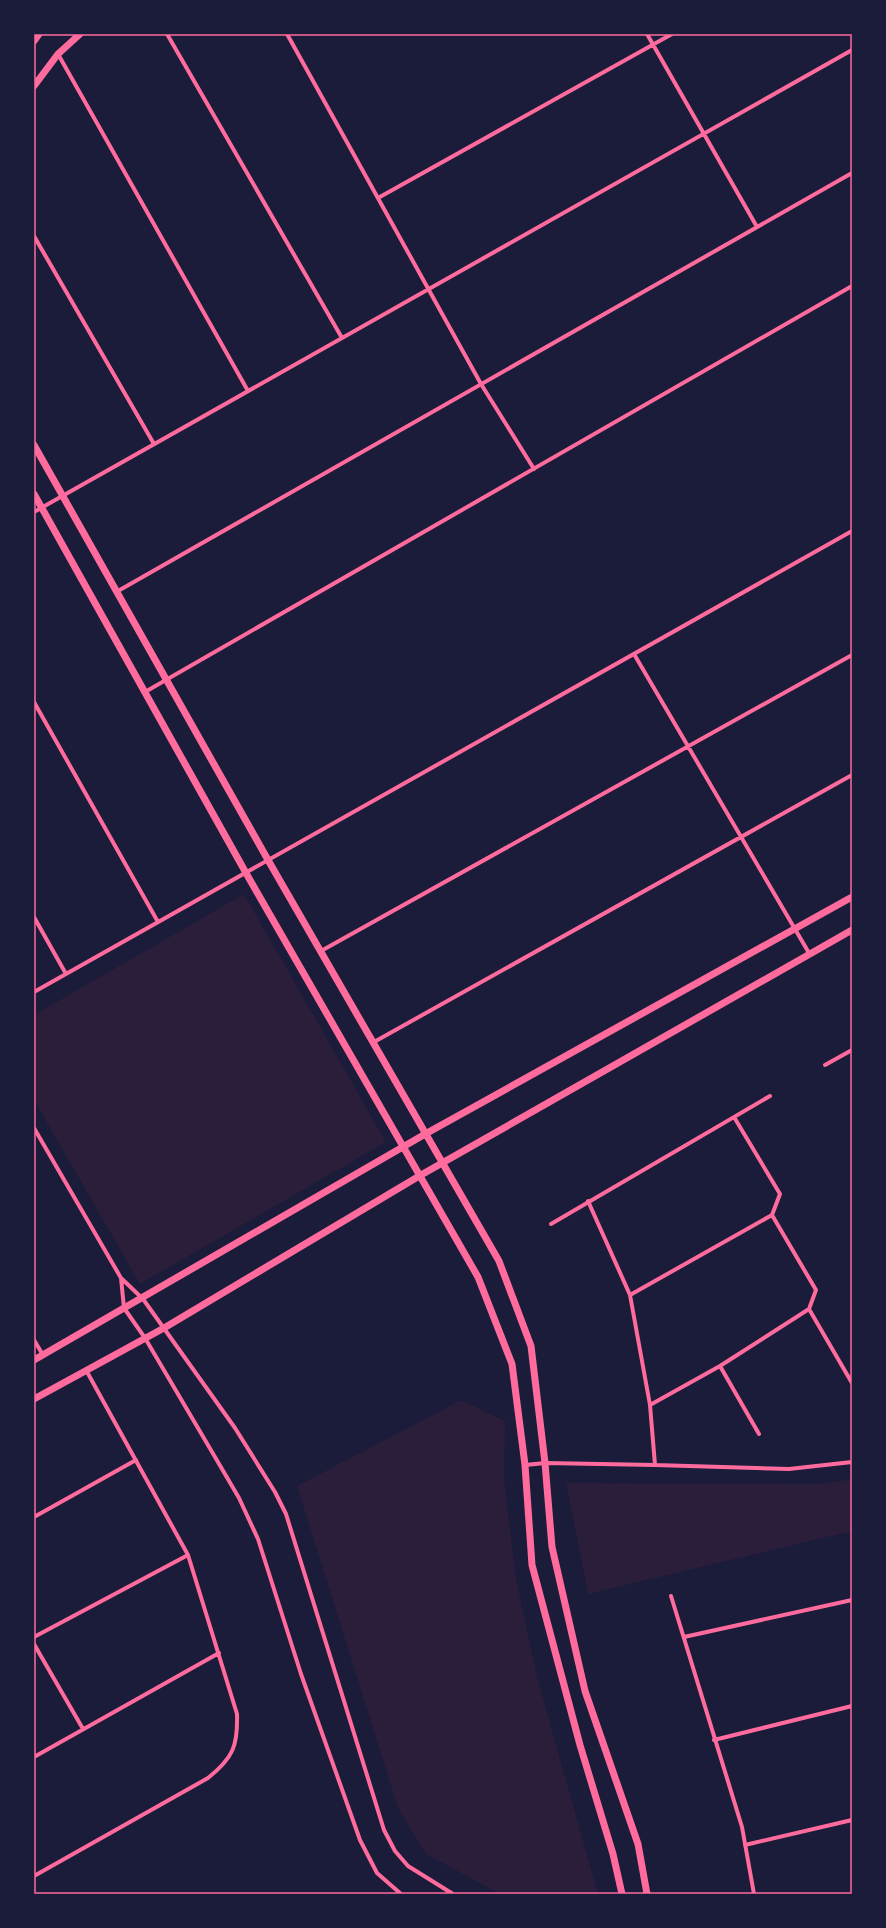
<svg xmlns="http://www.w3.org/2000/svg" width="886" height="1928" font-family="Cabin,sans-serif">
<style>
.green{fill:#2a1e3b}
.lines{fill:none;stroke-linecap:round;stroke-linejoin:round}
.minor{stroke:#ff6b9d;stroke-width:4}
.tertiary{stroke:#ff6b9d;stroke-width:7}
.neatline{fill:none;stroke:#ff6b9d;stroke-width:1.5}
</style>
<rect width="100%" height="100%" fill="#1b1b3a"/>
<path class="green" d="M244,894L386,1142L140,1284L34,1100V1015Z
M461,1400L505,1421L504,1479L516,1579L538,1681L598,1894H500L426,1854L398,1808L297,1486Z
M852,1479V1531L588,1594L566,1483L821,1484Z"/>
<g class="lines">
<path class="minor" d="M167,34L342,338
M287,34L481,384L534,469
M647,34L757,227
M58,54L248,391
M378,198L672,34
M34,236L154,444
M34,512L852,50
M118,591L852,173
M634,654L809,953
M145,692L852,286
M34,702L158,922
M34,917L66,974
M321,951L852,655
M34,992L852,531
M374,1042L852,775
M825,1065L852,1050
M34,1128L121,1278L143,1299L235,1428L275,1492L286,1514L384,1830L395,1851L408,1866L453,1894
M588,1201L630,1295L650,1405L655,1465
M551,1224L770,1096
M121,1278L124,1308L145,1338L215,1457L239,1498L258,1539L301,1674L360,1840L377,1873L401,1894
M630,1295L772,1215
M809,1309L852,1383
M34,1340L43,1355
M720,1366L759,1434
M650,1405L720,1366L809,1309L816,1290L772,1215L780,1194L734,1117
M525,1465L545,1463L655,1465L789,1469L852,1462
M34,1517L136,1460
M671,1596L742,1827L754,1894
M34,1637L188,1555
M684,1637L852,1600
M34,1644L83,1729
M714,1740L852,1706
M34,1757L219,1653
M745,1845L852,1820
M34,1876L208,1778C233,1758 238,1746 237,1714L188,1555L86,1370"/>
<path class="tertiary" d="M34,41L39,34
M34,86L58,54L80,34
M34,445L268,860L499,1261L531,1346L545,1463L552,1547L585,1691L638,1844L647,1894
M34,494L246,873L478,1277L512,1364L525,1465L532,1565L580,1745L613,1854L622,1894
M34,1360L427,1133L852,897
M34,1399L164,1328L421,1175L852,930"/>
</g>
<rect width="886" height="1928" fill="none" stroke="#1b1b3a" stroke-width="70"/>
<rect x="35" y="35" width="816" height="1858" class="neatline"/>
</svg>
